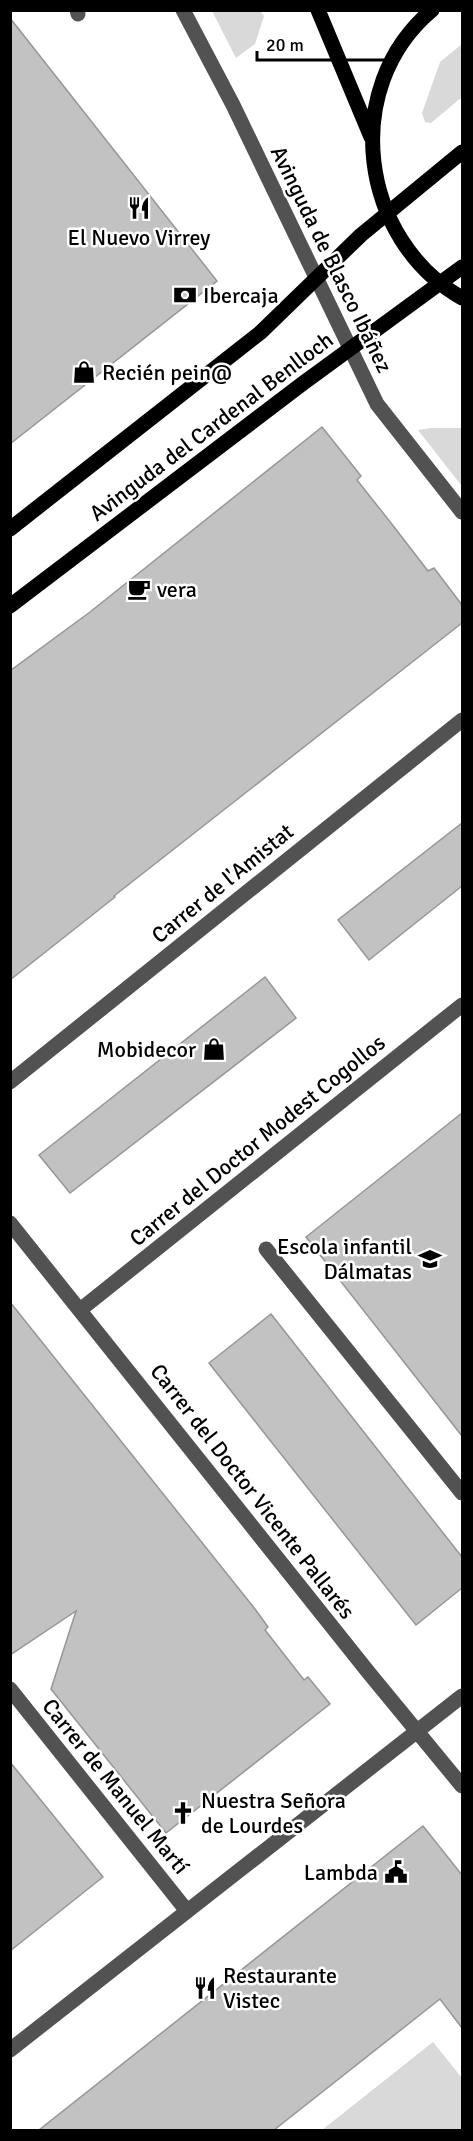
<svg xmlns="http://www.w3.org/2000/svg" width="473" height="2141" font-family="Signika,sans-serif">
<style>
.green{fill:#d9d9d9}
.building{fill:#c2c2c2;stroke:#969696;stroke-width:1.5}
.lines{fill:none;stroke-linecap:round;stroke-linejoin:round}
.minor{stroke:#525252;stroke-width:15}
.major{stroke:#000;stroke-width:15}
.labels{text-anchor:middle;stroke-width:5;stroke-linejoin:round;paint-order:stroke}
.poi-label{font-size:22px;fill:#000;stroke:#fff;text-anchor:start}
.street-label{font-size:22px;fill:#000;stroke:#fff}
</style>
<rect width="100%" height="100%" fill="#fff"/>
<path class="green" d="M212,11H260L264,16L255,44L236,58Z
M462,44V97L431,123L425,122L422,113L440,62Z
M431,428H462V483L461,485L418,430Z
M433,2042L462,2078V2130H322Z"/>
<path class="building" d="M10,18L217,281L10,444Z
M322,427L361,476L357,480L391,523L428,571L434,568L462,605V623L114,896L115,897L10,980V671L90,612Z
M462,823V886L369,960L338,920Z
M265,977L296,1018L70,1193L39,1155Z
M462,1113V1436L306,1237Z
M10,1302L255,1609L268,1627L265,1630L304,1680L308,1677L330,1704L166,1833L51,1689L76,1611L10,1655Z
M271,1314L462,1557V1588L416,1625L209,1363Z
M10,1762L103,1877L10,1951Z
M423,1826L462,1875V2028L440,1999L274,2130H39Z"/>
<g class="lines">
<path class="minor" d="M77,10L78,14
M183,10L233,105L377,404L462,512
M10,1082L462,720
M10,1223L369,1673L462,1786
M266,1249L462,1493
M80,1310L462,1005
M10,1689L187,1911
M10,2050L462,1696"/>
<path class="major" d="M318,10L371,137
M432,10C339,88 360,240 462,298
M10,529L261,332L361,235L462,152
M10,606L302,384L462,267"/>
</g>
<defs>
<g id="restaurant-bare" transform="scale(1.8)"><path d="M-5-6h1v4h1v-4h1v4h1v-4h1v5L-1.5 .5V6h-2V.5L-5-1ZM5-6V6H3V1.5H1.5Q1.5-4 5-6Z" fill="#000" stroke="#fff" stroke-width="2.5" paint-order="stroke"/></g>
<g id="bank-bare" transform="scale(1.8)"><path d="M-6-4H6V4H-6ZM0-2.3a2.3 2.3 0 1 0 0 4.6a2.3 2.3 0 1 0 0-4.6Z" fill="#000" stroke="#fff" stroke-width="2.5" paint-order="stroke"/></g>
<g id="shop-bare" transform="scale(1.8)"><path d="M-5-2.5h2.3a2.7 3.5 0 0 1 5.4 0H5L5.5 6h-11ZM-1.5-2.5h3a1.5 2.3 0 0 0-3 0Z" fill="#000" stroke="#fff" stroke-width="2.5" paint-order="stroke"/></g>
<g id="cafe-bare" transform="scale(1.8)"><path d="M-5.5-4.5H6V0H3Q3 3.5 0 3.5H-2.5Q-5.5 3.5-5.5 0ZM3-3.2v2h1.7v-2ZM-6 4.5H4V6H-6Z" fill="#000" stroke="#fff" stroke-width="2.5" paint-order="stroke"/></g>
<g id="school-bare" transform="scale(1.8)"><path d="M0-5L7-2L0 1L-7-2ZM-4 1L0 2.5L4 1V4Q0 6-4 4Z" fill="#000" stroke="#fff" stroke-width="2.5" paint-order="stroke"/></g>
<g id="church-bare" transform="scale(1.8)"><path d="M-1.2-6h2.4v3.5h3.3v2.4h-3.3V6h-2.4V-.1h-3.3v-2.4h3.3Z" fill="#000" stroke="#fff" stroke-width="2.5" paint-order="stroke"/></g>
<g id="civic-bare" transform="scale(1.8)"><path d="M-.6-6.5H3V-4.5H.6V-3L4-1V1h2V6H-6V1h2V-1L-.6-3ZM-1.2 2.5V6h2.4V2.5Z" fill="#000" stroke="#fff" stroke-width="2.5" paint-order="stroke"/></g>
</defs>
<g fill-rule="evenodd">
<use href="#restaurant-bare" x="139" y="208"/>
<use href="#bank-bare" x="185" y="295"/>
<use href="#shop-bare" x="84" y="372"/>
<use href="#cafe-bare" x="139" y="589"/>
<use href="#shop-bare" x="214" y="1049"/>
<use href="#school-bare" x="430" y="1259"/>
<use href="#church-bare" x="183" y="1813"/>
<use href="#civic-bare" x="396" y="1872"/>
<use href="#restaurant-bare" x="205" y="1988"/>
</g>
<g class="labels">
<g class="poi-label">
<text x="139" y="245" text-anchor="middle">El Nuevo Virrey</text>
<text x="203" y="303">Ibercaja</text>
<text x="102" y="380">Recién pein@</text>
<text x="157" y="597">vera</text>
<text x="196" y="1057" text-anchor="end">Mobidecor</text>
<text x="412" y="1254" text-anchor="end">Escola infantil<tspan x="412" dy="25">Dálmatas</tspan></text>
<text x="201" y="1808">Nuestra Señora<tspan x="201" dy="25">de Lourdes</tspan></text>
<text x="378" y="1880" text-anchor="end">Lambda</text>
<text x="223" y="1983">Restaurante<tspan x="223" dy="25">Vistec</tspan></text>
</g>
<g class="street-label">
<text transform="translate(332 259) rotate(64)" y="8">Avinguda de Blasco Ibáñez</text>
<text transform="translate(211 426) rotate(-37)" y="8">Avinguda del Cardenal Benlloch</text>
<text transform="translate(222 883) rotate(-39)" y="8">Carrer de l'Amistat</text>
<text transform="translate(257 1140) rotate(-39)" y="8">Carrer del Doctor Modest Cogollos</text>
<text transform="translate(253 1491) rotate(52)" y="8">Carrer del Doctor Vicente Pallarés</text>
<text transform="translate(116 1786) rotate(51)" y="8">Carrer de Manuel Martí</text>
</g>
</g>
<rect width="473" height="2141" fill="none" stroke="#000000" stroke-width="24"/>
<path d="M257 51v9h134v-9" fill="none" stroke="#000000" stroke-width="3"/>
<text x="266" y="51" font-size="18" fill="#000000" stroke="#ffffff" stroke-width="4.5" paint-order="stroke">20 m</text>
</svg>
